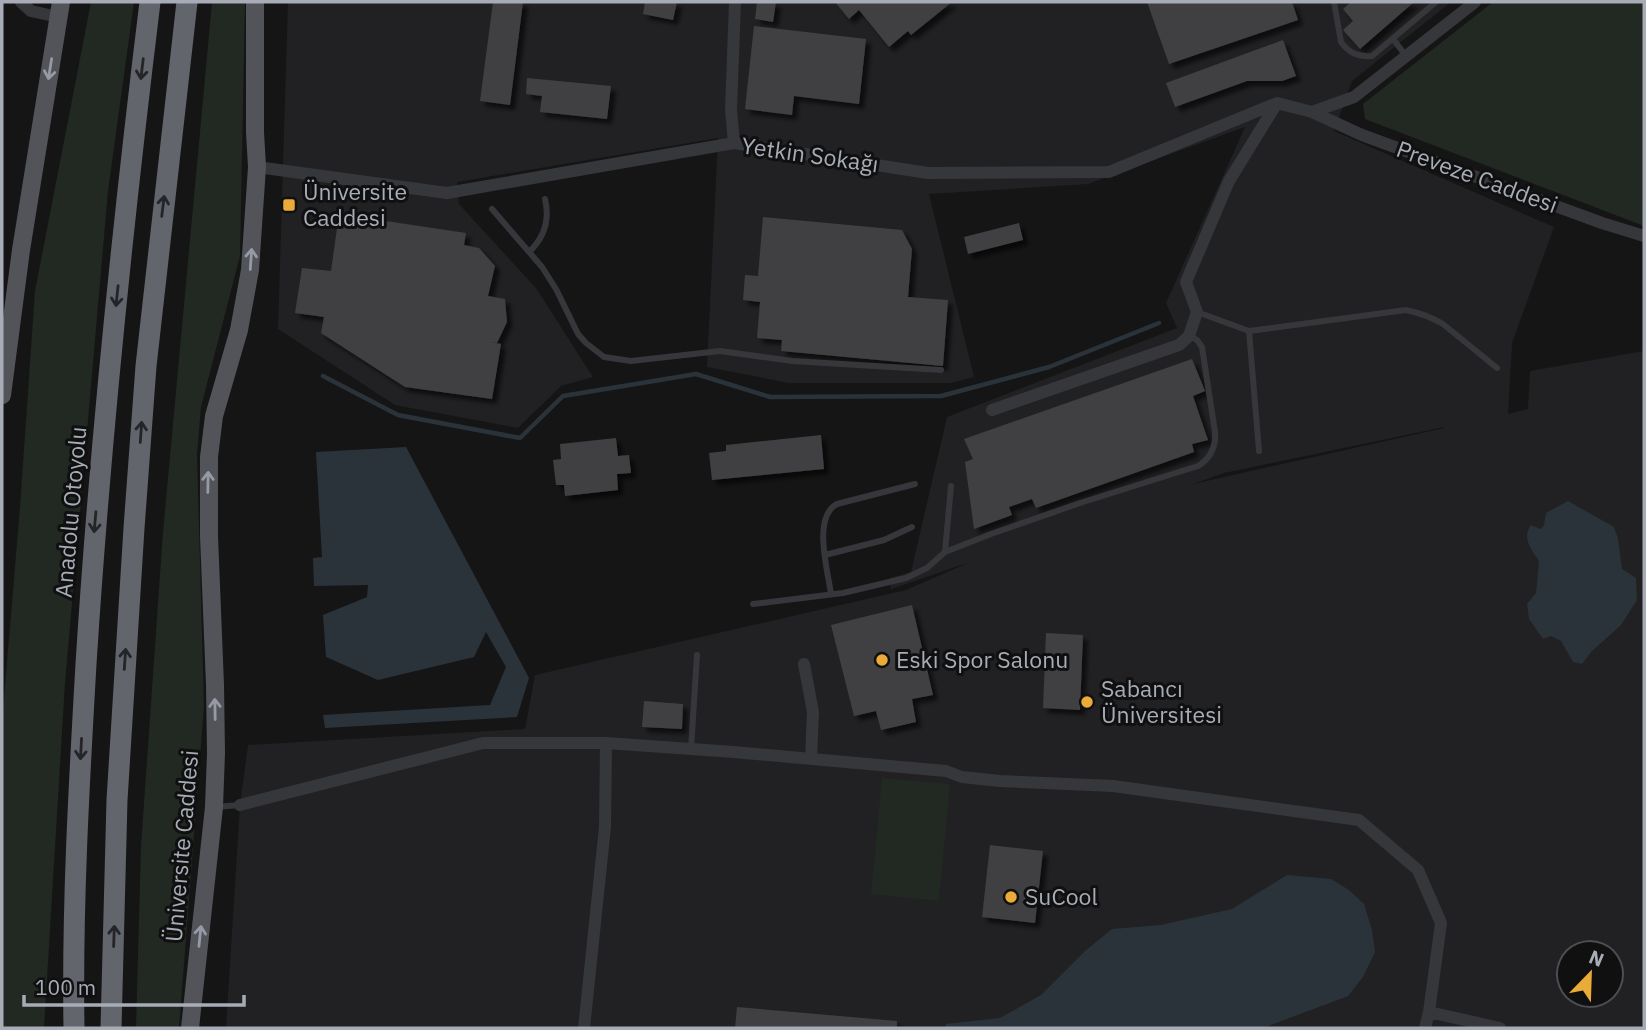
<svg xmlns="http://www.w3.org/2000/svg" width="1646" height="1030" font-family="'IBM Plex Sans',sans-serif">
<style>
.built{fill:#212123;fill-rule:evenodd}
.green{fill:#212922}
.water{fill:#2b333a}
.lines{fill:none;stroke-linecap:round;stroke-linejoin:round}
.stream{stroke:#2b333a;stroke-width:4.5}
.building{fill:#3f4043;filter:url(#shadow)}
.lane{stroke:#36373b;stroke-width:6}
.street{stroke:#36373b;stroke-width:12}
.primary{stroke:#52545a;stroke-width:18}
.highway{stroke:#62656c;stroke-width:21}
.oneway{stroke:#969aa4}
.oneway2{stroke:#242528}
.poi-dot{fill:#eaab39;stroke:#101011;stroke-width:2.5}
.labels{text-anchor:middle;stroke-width:6;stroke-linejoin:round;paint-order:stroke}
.street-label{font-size:23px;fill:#a7acb6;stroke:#101011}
.poi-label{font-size:23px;fill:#a7acb6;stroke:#101011;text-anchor:start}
</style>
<defs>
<filter id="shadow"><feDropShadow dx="5" dy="5" stdDeviation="2" flood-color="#0009"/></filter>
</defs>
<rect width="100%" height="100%" fill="#151516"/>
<path class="built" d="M288,2H1451L1352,81L1334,131L1554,227L1512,343L1508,414L1528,409L1530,371L1644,351V1028H226L240,805L248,745L525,729L535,675L906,590L970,562L891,589L890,578L911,572L947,417L1177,328L1166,303L1245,127L1088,184L929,194L974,377L951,383H789L707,367L718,138L457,182L459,204L536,288L593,377L561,386L518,428L395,405L278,329ZM1444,427V428L1193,484L1224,473ZM1569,953H1611V995H1569Z"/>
<path class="green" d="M91,2H134L108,191L65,683L44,1028H2V722L20,507L35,291Z
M212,2H245L240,256L201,407L197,455L204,706L179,1028H136L141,846L163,532Z
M1493,2H1644V226L1365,119L1363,104Z
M882,778L950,784L939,901L871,894Z"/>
<path class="water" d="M406,447L529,678L517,717L325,728L323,715L490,705L506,667L486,632L474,657L378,680L326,657L323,615L367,597L368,585L314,586L313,558L322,557L316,452Z
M1568,501L1614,527L1618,539L1622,569L1636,578L1637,600L1621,625L1592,651L1582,664L1573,662L1561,641L1551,636L1543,639L1529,619L1527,604L1536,593L1539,561C1532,550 1521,538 1531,525L1541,529L1544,525L1546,513Z
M1287,875L1331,879L1349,890L1364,904L1372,930L1375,952L1363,977L1348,996L1263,1028H945L946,1024L1000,1018L1041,995L1085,951L1112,929L1161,925L1232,909Z"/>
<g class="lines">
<path class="stream" d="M323,376L398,415L520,438L563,396L696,374L770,397L941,396L1049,367L1159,323"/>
</g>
<path class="building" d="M493,2H523L510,105L480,101Z
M645,2H677L673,20L643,14Z
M757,2H776L773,22L755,19Z
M835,2H952L911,35L908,31L889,47L859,10L849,19Z
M1147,2H1292L1298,20L1169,64Z
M1351,2H1414L1360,49L1343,30L1353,21L1343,9Z
M754,26L866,39L859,104L794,96L792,115L745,109Z
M1283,40L1296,76L1282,81H1247L1175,107L1166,83Z
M527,78L611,86L607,119L540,112L542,96L526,94Z
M339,214L466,233L464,245L479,248L495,266L488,296L505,299L507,322L497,343L489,342L501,344L492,399L405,387L321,333L324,317L295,313L302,268L331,271Z
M763,217L902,230L912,249L908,297L948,300L943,366L781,351L782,340L757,338L760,302L743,300L745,275L758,276Z
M1019,223L1023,240L968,254L964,237Z
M1192,359L1205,391L1193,396L1208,440L1192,444L1194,452L1036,508L1032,499L1009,507L1012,515L974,529L965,462L973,459L964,439Z
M821,435L824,469L712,480L709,453L726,451V445Z
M616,438L618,456L629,455L631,473L617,474L618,490L565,496L564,485H556L553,460L561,459L560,444Z
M912,605L933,695L912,699L916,722L881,730L876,711L854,716L831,625Z
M1046,633L1083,635L1080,710L1043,708Z
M644,701L683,704L682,729L642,727Z
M990,845L1043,851L1035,923L982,917Z
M737,1007L897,1021V1028H735Z"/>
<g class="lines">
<path class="lane" d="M1334,2L1341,42C1349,53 1358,57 1372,56L1436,2
M1393,39L1406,56
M492,209L542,267L556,289L578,334L586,343L604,357L631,361L720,351L792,361L941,370
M529,252C545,237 550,220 545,199
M1197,312L1249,331L1406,310C1420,313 1431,317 1443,324L1497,368
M1249,331L1259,451
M945,552L951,486
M825,555L884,540L912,527
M831,594C828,571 812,517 837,504L915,484
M753,604L843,593L906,578L927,568L945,552L991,534L1080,503L1198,466C1211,458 1216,447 1215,432L1202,347L1197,340L1189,336
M691,749L697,655
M216,807L240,805"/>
<path class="street" d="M21,2L31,11L58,17
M1312,112L1354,97L1475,2
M734,143L731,110L735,2
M257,167L447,193L734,143L928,173L1109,172L1277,103L1312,112L1362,135L1602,223L1644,236
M992,410L1179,345L1189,336L1197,312L1186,282L1229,181L1277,103
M804,664L813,712L811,759
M606,743L734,752L946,771L962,777L1000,781L1113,786L1359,820L1418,870L1441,923L1429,1012L1425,1028
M240,805L483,743H606L605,827L584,1028
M1429,1012L1500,1028"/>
<path class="primary" d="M2,395L21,250L61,2
M190,1028L214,807L216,753L215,685L209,536V457L214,416L239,330L250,270L257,167L255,132V2"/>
<path class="highway" d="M74,1028C72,907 79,785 86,664C100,443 123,222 150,2
M111,1028L117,800L134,528L146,366L187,2"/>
</g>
<defs><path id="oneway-shaft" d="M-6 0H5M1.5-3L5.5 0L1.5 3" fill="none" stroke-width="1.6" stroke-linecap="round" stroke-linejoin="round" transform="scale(1.75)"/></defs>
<g class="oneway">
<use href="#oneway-shaft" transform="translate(50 69) rotate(99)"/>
<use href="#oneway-shaft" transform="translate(251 259) rotate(-86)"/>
<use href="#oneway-shaft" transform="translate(208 482) rotate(-89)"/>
<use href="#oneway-shaft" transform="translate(215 709) rotate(-91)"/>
<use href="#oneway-shaft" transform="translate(200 936) rotate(-84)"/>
</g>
<g class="oneway2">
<use href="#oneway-shaft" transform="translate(142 69) rotate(97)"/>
<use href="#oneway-shaft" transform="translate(163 206) rotate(-83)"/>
<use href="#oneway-shaft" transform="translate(117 296) rotate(96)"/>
<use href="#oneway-shaft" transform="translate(141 432) rotate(-86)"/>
<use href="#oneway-shaft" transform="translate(95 522) rotate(95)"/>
<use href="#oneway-shaft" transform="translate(125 659) rotate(-86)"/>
<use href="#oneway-shaft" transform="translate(81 749) rotate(93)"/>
<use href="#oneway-shaft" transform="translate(114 936) rotate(-88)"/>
</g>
<g class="poi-dot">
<rect x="282" y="198" width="14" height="14" rx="3.5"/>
<circle cx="882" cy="660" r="7"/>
<circle cx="1087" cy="702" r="7"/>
<circle cx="1011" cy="897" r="7"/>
</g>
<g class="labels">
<g class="street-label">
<text transform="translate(810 155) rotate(8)" y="8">Yetkin Sokağı</text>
<text transform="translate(1477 177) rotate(20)" y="8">Preveze Caddesi</text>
<text transform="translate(71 512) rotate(-85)" y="8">Anadolu Otoyolu</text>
<text transform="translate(182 846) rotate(-85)" y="8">Üniversite Caddesi</text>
</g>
<g class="poi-label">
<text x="303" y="200">Üniversite<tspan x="303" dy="26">Caddesi</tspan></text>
<text x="896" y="668">Eski Spor Salonu</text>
<text x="1101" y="697">Sabancı<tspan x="1101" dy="26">Üniversitesi</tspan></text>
<text x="1025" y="905">SuCool</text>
</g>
</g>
<rect width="1646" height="1030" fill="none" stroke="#a7acb6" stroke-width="7"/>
<g transform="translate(1590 974) rotate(23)"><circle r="33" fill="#101011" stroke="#4c4e53" stroke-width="2"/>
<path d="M0-5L12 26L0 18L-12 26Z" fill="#eaab39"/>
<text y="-10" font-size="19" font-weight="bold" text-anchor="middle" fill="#a7acb6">N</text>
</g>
<path d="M24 995v10h220v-10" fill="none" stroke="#a7acb6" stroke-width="3.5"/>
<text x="35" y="995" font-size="21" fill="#a7acb6" stroke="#101011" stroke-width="5" paint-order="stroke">100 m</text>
</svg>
